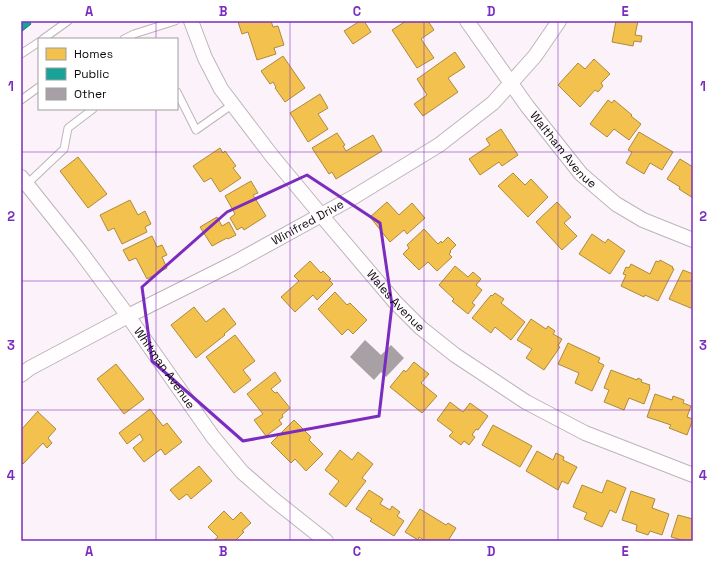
<svg xmlns="http://www.w3.org/2000/svg" width="714" height="562" font-family="'Space Grotesk',sans-serif">
<style>
.homes{fill:#f2c14e;stroke:#ae8a3b}
.public{fill:#17a398;stroke:#15756f}
.building{fill:#a7a0a5}
.lines{fill:none;stroke-linecap:round;stroke-linejoin:round}
.lane-casing{stroke:#bcb5bb;stroke-width:9}
.street-casing{stroke:#bcb5bb;stroke-width:16}
.lane{stroke:#fffdfe;stroke-width:7}
.street{stroke:#fffdfe;stroke-width:14}
.marked{fill:none;stroke:#7b2cbf;stroke-width:3;stroke-linejoin:round}
.grid{fill:none;stroke:#7b2cbf;stroke-width:1;stroke-opacity:0.55}
.labels{text-anchor:middle;stroke-width:4;stroke-linejoin:round;paint-order:stroke}
.street-label{font-size:12px;fill:#0f090f;stroke:#fff}
.neatline{fill:none;stroke:#7b2cbf;stroke-width:1.5}
.grid-label{font-size:13px;text-anchor:middle;font-weight:bold;fill:#7b2cbf}
</style>
<rect width="100%" height="100%" fill="#fcf2fa"/>
<path class="homes" d="M240,21H271L273,27L278,26L284,45L274,48L276,54L257,60L248,32L242,34L238,22Z
M360,21H364L371,32L353,44L344,31Z
M406,21H428L434,30L421,39L434,58L417,68L392,30Z
M616,21H638L635,35L642,36L641,42L634,41L633,46L612,42Z
M455,52L465,67L448,78L458,92L423,116L414,104L427,95L417,79Z
M283,56L305,88L285,102L275,88L276,87L273,82L270,84L261,71Z
M594,59L610,74L601,83L603,86L598,92L595,90L580,107L558,85L578,63L585,69Z
M320,94L328,108L318,114L328,129L308,142L290,113Z
M608,100L612,103L614,100L632,115L631,116L641,124L629,140L614,129L607,137L590,124Z
M501,129L518,155L502,166L499,162L480,175L469,159L490,145L486,139Z
M639,132L673,152L662,170L650,163L644,174L626,163L632,152L628,150Z
M337,133L345,145L343,146L346,151L373,135L382,151L336,179L332,172L329,174L312,148Z
M220,148L223,153L225,151L236,166L233,168L241,178L220,192L211,178L204,182L193,166Z
M78,157L107,194L88,208L60,171Z
M680,159L693,167V198L679,189L680,187L667,179Z
M513,173L525,185L531,179L548,197L528,217L498,186Z
M251,181L258,193L253,195L266,216L244,230L242,227L237,230L230,218L235,214L225,196Z
M130,200L138,215L145,211L151,224L145,227L147,232L122,244L114,228L108,231L100,215Z
M387,202L399,215L412,203L425,218L407,234L404,230L390,242L370,217Z
M557,202L571,217L564,223L577,236L562,250L536,222Z
M217,217L222,226L229,222L236,235L228,239L227,238L212,246L200,227Z
M424,229L438,244L441,241L442,243L448,237L456,245L450,251L451,252L449,254L452,257L437,271L428,262L419,270L403,254L409,248L407,245Z
M592,234L605,243L608,239L625,251L610,274L579,254Z
M152,236L157,247L162,245L167,255L162,257L167,268L147,279L136,258L129,261L123,250Z
M660,260L673,267L672,268L674,269L658,301L645,295L644,297L621,286L626,275L623,274L626,267L629,268L631,264L650,274L656,261L659,262Z
M310,261L321,273L323,271L331,279L329,280L333,284L317,300L313,295L295,312L281,297L299,281L294,276Z
M455,266L468,277L473,272L481,279L476,285L482,290L472,303L475,305L468,314L452,301L454,299L439,285Z
M683,270L693,274V309L669,299Z
M335,292L347,305L350,303L367,320L353,334L348,329L342,335L318,309Z
M495,293L504,299L501,303L525,322L511,340L495,327L491,333L472,318L491,295L492,296Z
M194,307L206,322L224,308L236,324L224,334L225,335L196,358L171,325Z
M531,319L546,329L548,326L555,331L553,334L562,339L558,346L560,347L544,370L526,358L532,349L517,340Z
M235,335L255,361L243,370L251,380L234,393L206,357Z
M568,343L600,358L598,362L604,365L592,391L575,383L579,373L558,364Z
M414,362L429,374L421,383L437,396L422,413L390,387L404,370L406,372Z
M116,364L144,399L124,414L97,379Z
M611,370L637,380L638,378L642,380L641,382L650,385L649,387L650,388L644,404L629,398L624,410L604,402L609,390L604,388Z
M275,372L281,381L271,389L275,393L277,392L290,408L282,415L283,417L279,420L282,424L266,436L254,420L263,414L247,394Z
M655,394L672,400L673,396L684,400L683,403L691,406L687,417L693,419L687,435L669,428L671,425L647,417Z
M450,402L463,412L470,403L488,416L478,430L476,429L472,435L475,437L469,445L464,441L461,445L449,436L453,432L437,420Z
M150,409L163,426L167,423L182,442L165,455L161,449L144,462L133,448L143,440L140,434L127,444L119,433Z
M38,411V412L56,429L48,438L52,443L47,448L43,443L23,464L21,461V430Z
M294,420L311,437L309,440L323,454L306,471L295,459L291,463L271,443Z
M493,425L532,446L520,467L482,445Z
M340,450L352,460L358,452L373,464L362,478L366,481L346,507L329,494L339,481L325,470Z
M537,451L553,460L556,453L564,457L563,460L577,467L568,484L562,481L558,490L526,471Z
M199,466L212,481L191,499L187,494L179,500L170,490Z
M607,480L626,488L616,513L610,510L602,527L584,519L587,513L573,507L582,485L602,493Z
M369,490L383,499L380,504L390,510L392,506L400,512L397,516L404,521L394,536L370,521L372,519L356,509Z
M631,491L655,499L652,508L669,514L662,535L650,531L648,535L636,531L637,525L622,520Z
M420,509L446,525L448,523L456,528L448,541H425L419,537L418,540L405,532Z
M224,511L233,520L241,512L251,523L242,531L244,532L235,541H213L218,537L208,527Z
M678,515L693,519V541H685L671,537Z"/>
<path class="public" d="M21,21H29L31,24L21,32Z"/>
<path class="building" d="M365,340L381,355L391,345L404,358L386,377L381,372L374,380L350,357Z"/>
<g class="lines">
<g class="lane-casing">
<path id="lane" d="M43,39L68,21
M124,39L134,34L175,21
M21,54L39,42
M177,92L196,130L233,104
M21,100L39,87
M27,184L64,149L68,128L93,109"/>
</g>
<g class="street-casing">
<g id="street">
<path id="s1" d="M191,21L205,58L221,89L272,156L321,215L395,302L421,328L455,355L526,402L585,433L693,475"/>
<path id="s2" d="M467,21L527,106L581,174L616,204L643,220L693,240"/>
<path id="s3" d="M21,177L80,251L128,316L213,437L242,472L273,499L326,541"/>
<path id="s4" d="M21,375L30,368L128,316L234,263L352,198L439,145L493,103L535,56L559,21"/>
</g>
</g>
<use href="#lane" class="lane"/>
<use href="#street" class="street"/>
</g>
<path class="marked" d="M307,175L380,223L392,305L379,416L243,441L152,361L142,287L227,212Z"/>
<path class="grid" d="M156,21V39M290,21V541M424,21V541M558,21V541M156,109V541M21,152H693M21,281H693M21,410H693"/>
<g class="labels">
<g class="street-label">
<text dy="4" stroke="none"><textPath href="#s2" startOffset="161">Waltham Avenue</textPath></text>
<text dy="4" stroke="none"><textPath href="#s4" startOffset="325">Winifred Drive</textPath></text>
<text dy="4" stroke="none"><textPath href="#s1" startOffset="349">Wales Avenue</textPath></text>
<text dy="4" stroke="none"><textPath href="#s3" startOffset="239">Whitman Avenue</textPath></text>
</g>
</g>
<rect width="714" height="562" fill="none" stroke="#ffffff" stroke-width="44"/>
<rect x="38" y="38" width="140" height="72" fill="#ffffff" stroke="#9f9d9f"/>
<rect x="46" y="48" width="20" height="12" fill="#f2c14e" stroke="#9f9d9f"/>
<text x="74" y="58" font-size="12" fill="#0f090f">Homes</text>
<rect x="46" y="68" width="20" height="12" fill="#17a398" stroke="#9f9d9f"/>
<text x="74" y="78" font-size="12" fill="#0f090f">Public</text>
<rect x="46" y="88" width="20" height="12" fill="#a7a0a5" stroke="#9f9d9f"/>
<text x="74" y="98" font-size="12" fill="#0f090f">Other</text>
<rect x="22" y="22" width="670" height="518" class="neatline"/>
<g class="grid-label">
<text x="89" y="16">A</text>
<text x="223" y="16">B</text>
<text x="357" y="16">C</text>
<text x="491" y="16">D</text>
<text x="625" y="16">E</text>
<text x="11" y="91">1</text>
<text x="703" y="91">1</text>
<text x="11" y="221">2</text>
<text x="703" y="221">2</text>
<text x="11" y="350">3</text>
<text x="703" y="350">3</text>
<text x="11" y="480">4</text>
<text x="703" y="480">4</text>
<text x="89" y="556">A</text>
<text x="223" y="556">B</text>
<text x="357" y="556">C</text>
<text x="491" y="556">D</text>
<text x="625" y="556">E</text>
</g>
</svg>
